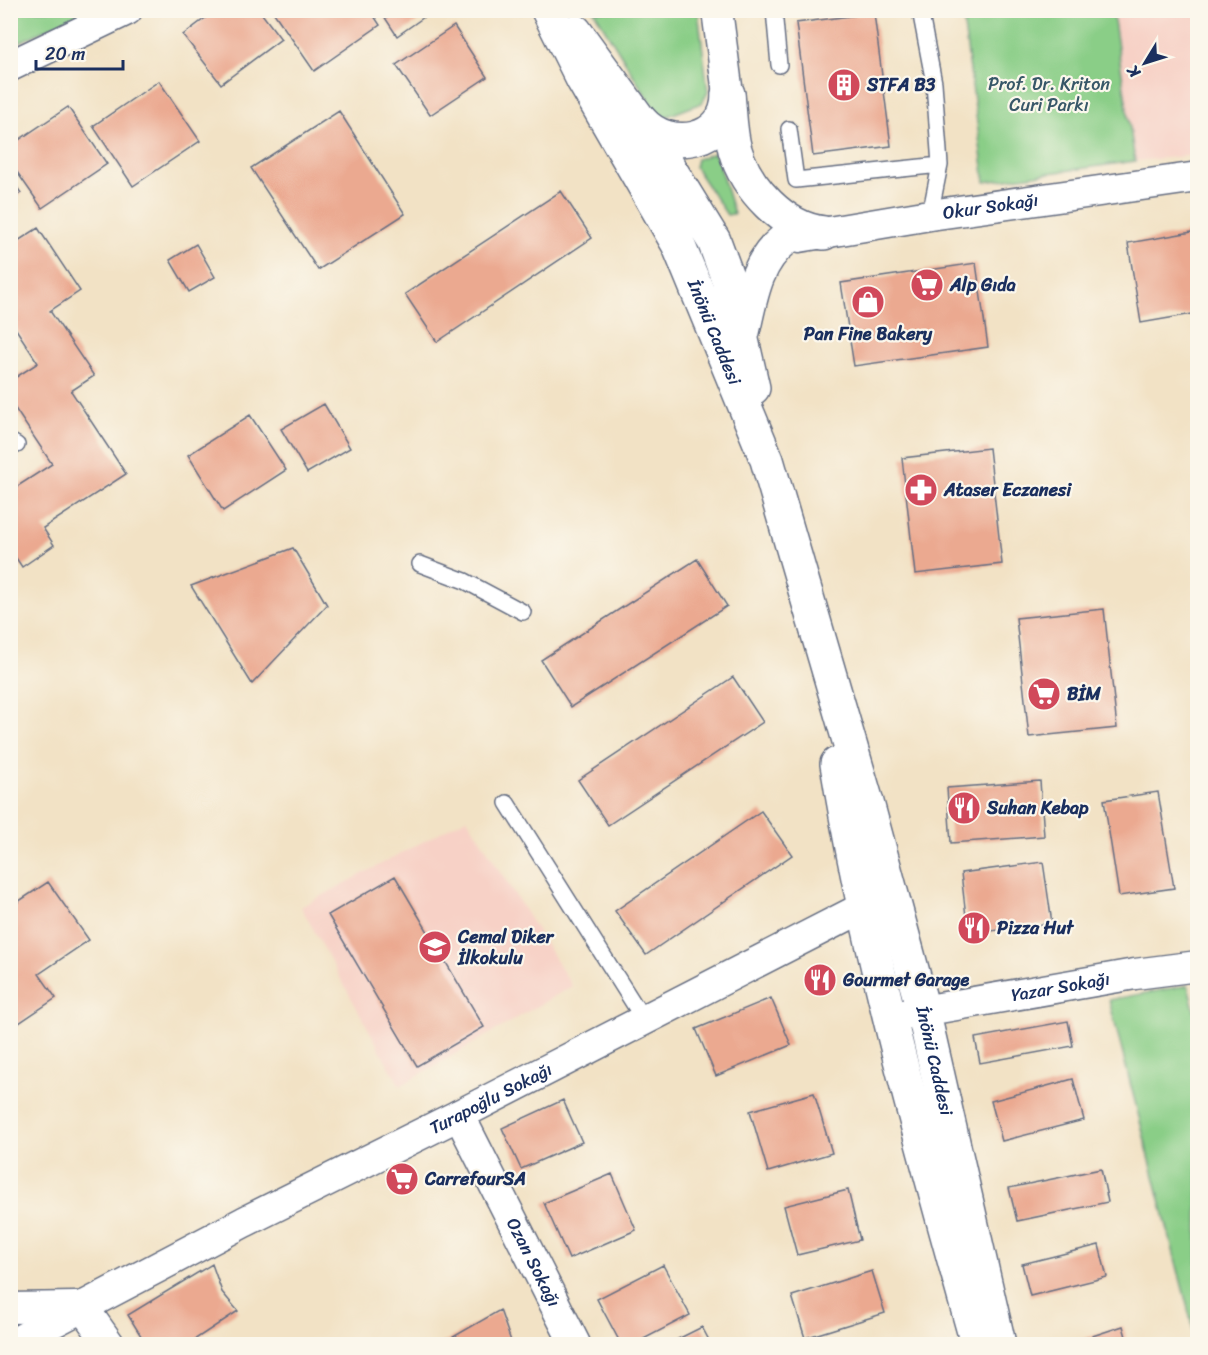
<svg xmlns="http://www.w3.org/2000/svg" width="1208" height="1355" font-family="Sriracha,sans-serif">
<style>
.built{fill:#f7d1c6}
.green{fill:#8ace87;stroke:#527e72;stroke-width:1.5}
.building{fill:#eba990}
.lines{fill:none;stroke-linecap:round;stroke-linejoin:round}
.service-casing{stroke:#666e82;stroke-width:18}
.minor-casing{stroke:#666e82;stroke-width:33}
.secondary-casing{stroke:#666e82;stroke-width:36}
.service{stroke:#fff;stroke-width:15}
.minor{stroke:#fff;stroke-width:30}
.secondary{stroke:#fff;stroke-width:33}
.labels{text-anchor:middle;stroke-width:4.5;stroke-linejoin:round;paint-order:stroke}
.park-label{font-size:18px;fill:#375768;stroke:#fbf7ec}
.poi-label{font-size:18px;font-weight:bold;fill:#1b2f5e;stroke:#fbf7ec;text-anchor:start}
.street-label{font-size:18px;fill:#1b2f5e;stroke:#fbf7ec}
</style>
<rect width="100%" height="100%" fill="#fbf7ec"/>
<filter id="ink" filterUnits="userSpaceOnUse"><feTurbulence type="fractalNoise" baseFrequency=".0167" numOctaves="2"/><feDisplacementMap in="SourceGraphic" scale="12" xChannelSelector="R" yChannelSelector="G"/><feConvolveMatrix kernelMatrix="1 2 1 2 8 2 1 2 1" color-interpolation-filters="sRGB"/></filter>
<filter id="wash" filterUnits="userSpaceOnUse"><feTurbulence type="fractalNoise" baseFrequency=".008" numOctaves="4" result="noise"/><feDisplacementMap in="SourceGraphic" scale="24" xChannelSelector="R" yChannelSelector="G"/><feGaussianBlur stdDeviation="1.35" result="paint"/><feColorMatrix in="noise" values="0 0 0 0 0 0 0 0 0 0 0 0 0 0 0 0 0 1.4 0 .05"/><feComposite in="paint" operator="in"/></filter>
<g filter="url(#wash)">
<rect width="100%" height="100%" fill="#f2e2c5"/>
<path class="built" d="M1139,10L1197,11V155L1135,161L1113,14Z
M467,818L572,986L400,1086L301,907Z"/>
<path class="green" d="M11,10H86V11L11,46Z
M594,11H698L708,92L702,103L660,119Z
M962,11H1139L1113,14L1135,161L985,182Z
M714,153L717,158L734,214L727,215L695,167L697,159Z
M1188,985L1198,1025L1197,1344L1109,1000Z"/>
<g id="blocks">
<path class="building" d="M216,10H259L281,39L221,84L183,35Z
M277,10H370L380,25L314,71L274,13Z
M380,10H434L397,36Z
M874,13L891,146L813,156L796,23Z
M454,26L487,77L430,115L396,65Z
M159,81L200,141L133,186L93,126Z
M68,107L107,164L42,208L10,162V146Z
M339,111L405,214L318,270L251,168Z
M10,177L21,193L10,200Z
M561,191L592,238L437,342L405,294Z
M38,228L80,291L50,311L94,376L71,391L126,474L43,528L54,545L22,567L10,549V491L52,464L10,401V381L38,363L10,320V271L17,266L10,256V246Z
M1198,231V313L1141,323L1128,243Z
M196,244L215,277L189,292L170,260Z
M976,263L988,347L854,366L841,283Z
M324,404L350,448L307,473L281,429Z
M250,415L286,470L223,511L188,455Z
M989,448L1002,564L915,574L902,458Z
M293,548L327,605L252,684L191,586Z
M697,559L727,606L571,707L541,660Z
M1104,609L1117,728L1029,737L1016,618Z
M733,677L763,722L608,825L578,780Z
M1040,781L1044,836L951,843L947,788Z
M1158,792L1174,888L1119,896L1104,800Z
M761,811L792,855L646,955L615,911Z
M1043,862L1052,923L968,934L961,873Z
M395,876L484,1027L417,1066L328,915Z
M48,882L89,940L39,974L56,998L10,1029V948L15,946L10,940V907Z
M771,998L791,1045L716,1076L696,1029Z
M1068,1021L1073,1046L980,1063L975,1038Z
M1073,1079L1084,1120L1002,1141L991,1101Z
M814,1093L832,1153L768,1172L750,1111Z
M563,1100L582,1142L521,1169L502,1128Z
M1101,1169L1108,1202L1017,1221L1009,1188Z
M612,1174L636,1230L569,1259L544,1203Z
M848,1190L860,1240L797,1255L784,1206Z
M1099,1245L1107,1277L1030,1296L1022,1264Z
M212,1264L222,1292L238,1311L188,1344H146L128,1315Z
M663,1265L690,1315L634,1344H621L597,1299Z
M872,1271L885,1313L805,1338L792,1296Z
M500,1310L512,1344H441Z
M1123,1326L1128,1344H1068Z
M702,1327L711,1344H668Z"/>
</g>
</g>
<g filter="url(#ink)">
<use href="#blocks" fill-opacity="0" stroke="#666e82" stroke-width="1.5"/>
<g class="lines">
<g class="service-casing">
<path id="service" d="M774,10L779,65
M920,10L934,83L940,165L930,215
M789,129L796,180L940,165
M10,441L17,445
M420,564L465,581L523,612
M507,803L644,1020"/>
</g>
<g class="minor-casing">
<g id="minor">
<path d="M717,10L728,94"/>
<path d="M10,66L127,10"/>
<path id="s1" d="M799,237L930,215L1198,177"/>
<path id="s2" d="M899,1015L1135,974L1198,966"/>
<path id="s3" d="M459,1115L575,1344"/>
<path d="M82,1306L109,1344"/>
<path d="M10,1308L76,1307"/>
<path id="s4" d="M12,1344L244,1222L459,1115L864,907L875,927"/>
</g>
</g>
<g class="secondary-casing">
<g id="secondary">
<path id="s5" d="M548,10L583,80L678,244L767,460L866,799L923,1010L999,1344"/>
<path d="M575,31L639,119L714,241L728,279L753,388"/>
<path d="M728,94C730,112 730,132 735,150C746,188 784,229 824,233"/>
<path d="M641,121C669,153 727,143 728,96"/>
<path d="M743,332C751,298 755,263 784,240"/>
<path d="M837,764C868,956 922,1145 974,1332"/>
</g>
</g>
<use href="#service" class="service"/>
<use href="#minor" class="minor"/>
<use href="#secondary" class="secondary"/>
</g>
</g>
<defs>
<g id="building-disc" transform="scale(1.725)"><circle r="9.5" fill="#d1495b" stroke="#fbf7ec"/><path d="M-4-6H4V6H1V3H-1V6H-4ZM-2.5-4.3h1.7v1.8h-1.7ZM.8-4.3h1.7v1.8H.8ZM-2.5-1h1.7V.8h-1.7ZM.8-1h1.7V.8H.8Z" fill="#fff"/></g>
<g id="supermarket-disc" transform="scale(1.725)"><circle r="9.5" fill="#d1495b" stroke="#fbf7ec"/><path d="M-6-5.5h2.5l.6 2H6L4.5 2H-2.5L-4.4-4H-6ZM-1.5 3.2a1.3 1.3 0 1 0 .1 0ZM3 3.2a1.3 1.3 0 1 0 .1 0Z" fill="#fff"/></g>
<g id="shop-disc" transform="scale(1.725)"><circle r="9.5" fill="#d1495b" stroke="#fbf7ec"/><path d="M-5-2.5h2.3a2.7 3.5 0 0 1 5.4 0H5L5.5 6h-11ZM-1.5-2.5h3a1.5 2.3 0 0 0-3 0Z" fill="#fff"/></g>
<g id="pharmacy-disc" transform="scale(1.725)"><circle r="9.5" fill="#d1495b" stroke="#fbf7ec"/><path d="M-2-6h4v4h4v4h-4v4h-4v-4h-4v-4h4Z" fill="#fff"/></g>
<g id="restaurant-disc" transform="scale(1.725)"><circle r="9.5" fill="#d1495b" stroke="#fbf7ec"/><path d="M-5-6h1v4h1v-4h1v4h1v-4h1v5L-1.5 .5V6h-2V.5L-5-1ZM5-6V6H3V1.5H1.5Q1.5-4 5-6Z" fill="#fff"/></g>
<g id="school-disc" transform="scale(1.725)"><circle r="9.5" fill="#d1495b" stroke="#fbf7ec"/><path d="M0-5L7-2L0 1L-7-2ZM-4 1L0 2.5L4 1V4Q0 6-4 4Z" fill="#fff"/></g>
</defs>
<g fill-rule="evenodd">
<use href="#building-disc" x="844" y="85"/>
<use href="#supermarket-disc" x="927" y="285"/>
<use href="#shop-disc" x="868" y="302"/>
<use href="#pharmacy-disc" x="921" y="490"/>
<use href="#supermarket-disc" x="1044" y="694"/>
<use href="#restaurant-disc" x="964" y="808"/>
<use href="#restaurant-disc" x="974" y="928"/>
<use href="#school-disc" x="435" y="947"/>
<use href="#restaurant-disc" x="820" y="980"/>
<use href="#supermarket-disc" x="402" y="1179"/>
</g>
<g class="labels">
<g class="park-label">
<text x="1049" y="90">Prof. Dr. Kriton<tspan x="1049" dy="21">Curi Parkı</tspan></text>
</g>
<g class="poi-label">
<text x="867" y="91">STFA B3</text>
<text x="950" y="291">Alp Gıda</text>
<text x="868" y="340" text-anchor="middle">Pan Fine Bakery</text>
<text x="944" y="496">Ataser Eczanesi</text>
<text x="1067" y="700">BİM</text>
<text x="987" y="814">Suhan Kebap</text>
<text x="997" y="934">Pizza Hut</text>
<text x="458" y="943">Cemal Diker<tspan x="458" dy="21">İlkokulu</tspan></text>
<text x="843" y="986">Gourmet Garage</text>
<text x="425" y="1185">CarrefourSA</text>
</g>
<g class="street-label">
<text dy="6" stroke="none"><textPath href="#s1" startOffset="194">Okur Sokağı</textPath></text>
<text dy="6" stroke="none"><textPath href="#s5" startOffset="363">İnönü Caddesi</textPath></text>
<text dy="6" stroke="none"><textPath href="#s2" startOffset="164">Yazar Sokağı</textPath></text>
<text dy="6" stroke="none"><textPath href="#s5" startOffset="1125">İnönü Caddesi</textPath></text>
<text dy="6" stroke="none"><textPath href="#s4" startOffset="538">Turapoğlu Sokağı</textPath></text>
<text dy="6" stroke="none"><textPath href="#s3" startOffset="165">Ozan Sokağı</textPath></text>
</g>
</g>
<rect width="1208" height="1355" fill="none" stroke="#fbf7ec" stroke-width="36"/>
<g transform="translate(1145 63) rotate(232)" stroke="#fbf7ec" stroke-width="4.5" paint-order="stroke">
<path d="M0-4.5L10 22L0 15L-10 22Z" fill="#1b2f5e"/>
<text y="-9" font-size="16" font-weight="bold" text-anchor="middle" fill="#1b2f5e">K</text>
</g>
<path d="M36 60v9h87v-9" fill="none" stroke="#1b2f5e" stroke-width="3"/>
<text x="45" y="60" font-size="18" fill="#1b2f5e" stroke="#fbf7ec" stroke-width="4.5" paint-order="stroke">20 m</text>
</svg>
